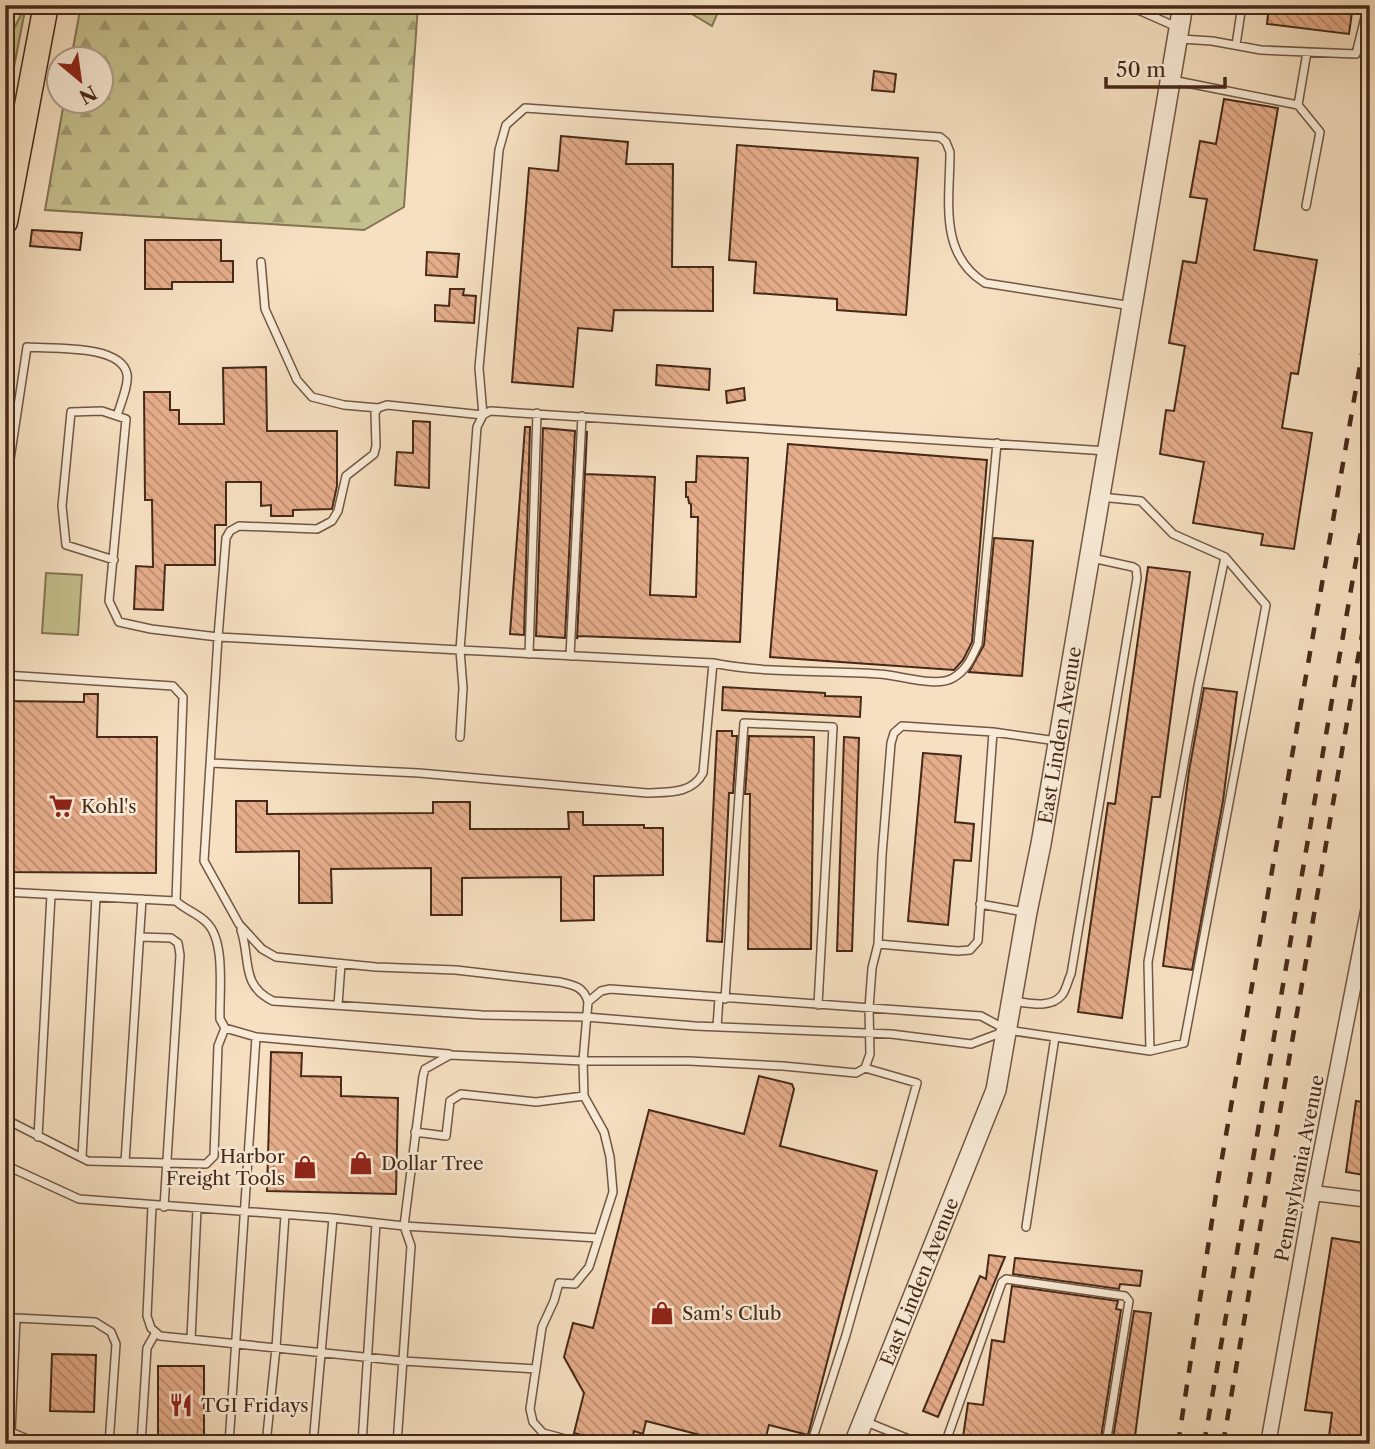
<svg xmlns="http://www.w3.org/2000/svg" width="1375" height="1449" font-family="'Libre Caslon Text',serif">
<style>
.forest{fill:url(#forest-firs);stroke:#857452;stroke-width:2}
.garden{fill:#c4c08d;stroke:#857452;stroke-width:2}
.building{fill:url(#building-back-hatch);stroke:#462918;stroke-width:2}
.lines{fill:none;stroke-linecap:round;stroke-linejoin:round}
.service-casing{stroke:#725742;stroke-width:10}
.minor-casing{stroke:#725742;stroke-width:17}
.tertiary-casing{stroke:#725742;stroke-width:22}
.trunk-casing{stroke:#462918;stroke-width:27}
.service{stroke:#f9ebd7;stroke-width:7}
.minor{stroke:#f9ebd7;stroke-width:14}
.tertiary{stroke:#f9ebd7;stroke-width:19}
.trunk{stroke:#f6e0c1;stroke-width:24}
.rail{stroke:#462918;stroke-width:4.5;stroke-dasharray:12 12;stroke-linecap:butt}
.labels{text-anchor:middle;stroke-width:5;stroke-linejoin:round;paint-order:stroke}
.street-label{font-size:19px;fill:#462918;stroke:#f9ebd7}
.poi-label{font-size:19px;fill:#462918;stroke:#f9ebd7;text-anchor:start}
</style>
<defs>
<pattern id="forest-firs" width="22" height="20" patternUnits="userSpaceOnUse" patternTransform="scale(1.75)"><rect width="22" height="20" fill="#c4c08d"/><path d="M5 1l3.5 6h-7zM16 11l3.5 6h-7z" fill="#a19c72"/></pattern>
<pattern id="building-back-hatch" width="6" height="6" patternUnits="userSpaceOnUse" patternTransform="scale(1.75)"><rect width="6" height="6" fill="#e6ad8b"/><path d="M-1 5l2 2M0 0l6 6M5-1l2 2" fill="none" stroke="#bc8d71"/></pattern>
</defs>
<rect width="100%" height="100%" fill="#f6e0c1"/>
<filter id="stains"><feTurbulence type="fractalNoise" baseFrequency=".00286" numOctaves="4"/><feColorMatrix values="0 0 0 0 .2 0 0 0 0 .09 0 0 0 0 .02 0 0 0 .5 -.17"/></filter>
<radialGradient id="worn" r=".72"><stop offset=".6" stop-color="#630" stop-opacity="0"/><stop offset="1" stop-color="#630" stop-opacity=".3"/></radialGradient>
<path class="forest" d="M26,5L5,113V46Z
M81,5H418L404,207L364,230L45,210L64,102H102V60L71,59Z
M677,5H721L712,26Z"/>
<path class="garden" d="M46,573L82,575L78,635L42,633Z"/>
<path class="building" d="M1269,5H1353L1349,34L1267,24Z
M874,71L896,74L894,92L872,90Z
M1224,99L1278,108L1254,250L1317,260L1298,374L1291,373L1282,428L1312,433L1294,549L1261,545L1263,534L1193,523L1204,462L1160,454L1166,410L1174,411L1185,346L1169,343L1183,261L1196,263L1207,199L1190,197L1200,141L1216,144Z
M561,136L628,142L626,164H673L672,267H713V311L614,310L612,331L578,328L573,387L512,382L529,168L558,171Z
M737,145L918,158L906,315L837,310V299L754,293L756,262L729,260Z
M32,230L82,233L80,250L30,246Z
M145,240H221V261H233V282H172V289H145Z
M427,252L459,254L457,277L426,275Z
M450,289H464L463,295L476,296L474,323L435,321V305L449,306Z
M657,365L710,369L709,390L656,385Z
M266,367L267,431H337V486L332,509L293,510V516H271V505L261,506V482H226V525H215V565H165L163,610L134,609L136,566L153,567L152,500H145L144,392H170V410H179V424H224L223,368Z
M744,388L745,400L727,403L726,391Z
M413,421L430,422L429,488L395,485L397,452L413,453Z
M525,427H530L524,635L510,634Z
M543,428L575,431L565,638L536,636Z
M587,431L585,474L655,477L650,595L696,597L698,517H691V504L689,503L688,497H686V482H696L697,456L748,458L740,642L578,636L577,639Z
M788,444L987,460L972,642L963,660L954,670L770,657Z
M994,538L1033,541L1022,676L969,672L984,645Z
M1148,567L1190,572L1160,797H1152L1122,1018L1078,1012L1108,803L1115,804Z
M723,687L825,693V696L861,697L860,717L722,710Z
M1204,688L1237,692L1223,801L1192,970L1163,966L1189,771Z
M84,694H98L97,737H157L156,873L5,872V701L84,702Z
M717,731H732V736H737L733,793H729L722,942L707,941Z
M749,736L814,737L811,949H748L750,794H745Z
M844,737L859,738L852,951H837Z
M923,753L961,756L955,822L974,824L971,861L954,860L948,925L908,921Z
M236,801H267V814L433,813V802H470V829H569L568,812H583V825H644V828H663V875L594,876V920L561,921V877L462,878V915H431V868L331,869L332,903H299V851L236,852Z
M271,1052L302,1053L301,1076L341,1077V1096L398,1098L396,1194L267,1191Z
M759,1076L792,1084L794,1089L780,1146L877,1171L808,1435L769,1425L764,1444H735L646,1421L643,1434L634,1431L631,1444H616L574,1433L584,1393L564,1357L573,1323L593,1328L649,1110L744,1134Z
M1356,1101L1370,1103V1176L1346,1172Z
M1332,1238L1370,1244V1444H1328L1332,1413L1305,1410Z
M989,1255L1005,1257L938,1417L923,1411L980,1276L986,1279Z
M1015,1258L1142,1271L1140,1286L1120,1284L1119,1289L1013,1274Z
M1012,1286L1118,1301L1116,1309L1121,1310L1100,1444H962L968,1403L983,1405L992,1340L1004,1342Z
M1134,1311L1151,1313L1134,1444H1112Z
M52,1354L96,1355L94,1412L50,1411Z
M158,1366H204V1444H158Z"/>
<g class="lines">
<g class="service-casing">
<path id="service" d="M1127,5L1179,28
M1181,39L1212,41L1261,50L1356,54L1368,5
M1236,45L1242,5
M1172,80L1298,105
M1306,206L1320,132L1298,105L1307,52
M261,262L265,309L297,380L312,397L344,405L378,408
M5,492L27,347C52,349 121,344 127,374C129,385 120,405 117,416
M114,560L66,545L62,506L71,412L102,411L126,419L109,601L119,622L151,629L218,637L226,538L230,531L239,526L317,529L332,521L338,511L346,476L374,454L376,446L375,413L378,408L387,405L483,415L479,368L499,150L506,125L525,108L940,137L946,142L950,152C950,200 938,254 985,283L1132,306
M529,654L537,413
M570,656L582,416
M713,663C768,674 824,670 879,674C899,675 936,688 953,678C967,670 972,657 978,644L997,443
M5,675L173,686L183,697L176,901C185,910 198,913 207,923C226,942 219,993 220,1019L225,1028L256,1037
M211,763L419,773L647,793C669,792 692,794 703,773L713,663L460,650L463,688L460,737
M5,892L176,901
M980,904L1024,912
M5,929L7,892
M241,930C251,959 240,985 273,1001L482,1015L586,1017L695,1026L891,1034L971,1044L1003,1032
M140,937L171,938L178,943L180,955L164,1207
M878,944L958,951L970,950L978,941L993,732
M725,999L744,723L833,727L818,1005
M1013,1001C1028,1003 1051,1009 1062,995C1066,990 1068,980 1071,974L1137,578L1136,569L1133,567L1092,558
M588,1002L601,991L610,989L981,1016L1007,1030L1150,1051L1148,962L1198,686L1225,557L1173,534L1141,501L1100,497
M338,1005L341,964
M717,1027L719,998
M1150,1051L1184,1043L1266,605L1225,557
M5,1119L88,1161L206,1164L214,1156L218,1046L225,1028
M415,1132L446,1136L450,1101L461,1094L536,1102L584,1096
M38,1137L51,895
M82,1157L96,897
M125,1162L142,899
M5,1165L79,1199L333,1218L404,1226L423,1076L425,1069L450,1055L583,1061H689L783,1066L856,1073L865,1068L870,1054L869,1008L872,968L878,944L882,855L891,743L894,733L902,726L993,732L1057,741
M152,1206L147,1316L151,1328L160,1336L403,1361L536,1369
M1026,1227L1055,1037
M5,1317L16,1318
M191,1339L197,1209
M864,1421L921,1444
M5,1432H11L16,1318L95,1322L111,1332L116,1344L109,1444
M11,1432L32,1441L65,1444
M141,1444L147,1348L155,1334
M229,1444L256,1037L449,1054
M266,1444L276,1348L285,1215
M313,1444L333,1218
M362,1444L376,1223
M397,1444L411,1246L404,1226L598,1238
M537,1444L543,1433
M584,1444L543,1433L533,1422L530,1409L542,1327L554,1301L559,1283L575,1284L589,1267L613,1192L610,1157L604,1132L584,1096L583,1061L588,1002C584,987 574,985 560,982L456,970L376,967L276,957L262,949L239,924L204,861L218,637L460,650L477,427L483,415L490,411L1107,451
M811,1444L846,1335L917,1083L865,1068
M945,1444L1002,1282L1006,1279L1125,1296L1129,1301L1106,1444"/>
</g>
<g class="minor-casing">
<path id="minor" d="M1313,1193L1370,1200
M1268,1444L1313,1193L1370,901"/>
</g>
<g class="tertiary-casing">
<g id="tertiary">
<path id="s1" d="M854,1444L996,1090L1027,912L1041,844L1183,5"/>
</g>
</g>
<g class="trunk-casing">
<path id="trunk" d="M5,222L46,5"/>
</g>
<use href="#service" class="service"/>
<use href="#minor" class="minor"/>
<use href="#tertiary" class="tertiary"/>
<use href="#trunk" class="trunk"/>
<path class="rail" d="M1178,1444L1218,1181L1370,308
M1204,1444L1370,479
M1223,1444L1370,588"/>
</g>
<defs>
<g id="supermarket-bare" transform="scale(1.89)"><path d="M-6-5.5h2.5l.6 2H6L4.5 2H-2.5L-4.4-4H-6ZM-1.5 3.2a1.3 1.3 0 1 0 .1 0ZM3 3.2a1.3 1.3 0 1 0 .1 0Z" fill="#8f2418" stroke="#f9ebd7" stroke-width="2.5" paint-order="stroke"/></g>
<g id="shop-bare" transform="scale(1.89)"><path d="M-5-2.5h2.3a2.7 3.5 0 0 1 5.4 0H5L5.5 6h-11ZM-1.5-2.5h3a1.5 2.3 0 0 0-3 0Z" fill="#8f2418" stroke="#f9ebd7" stroke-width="2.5" paint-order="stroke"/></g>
<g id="restaurant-bare" transform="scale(1.89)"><path d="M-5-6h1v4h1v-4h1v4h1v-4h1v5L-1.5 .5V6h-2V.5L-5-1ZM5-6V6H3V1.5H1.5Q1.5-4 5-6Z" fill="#8f2418" stroke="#f9ebd7" stroke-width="2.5" paint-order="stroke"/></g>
</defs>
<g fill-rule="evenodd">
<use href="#supermarket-bare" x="61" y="806"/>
<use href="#shop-bare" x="361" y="1163"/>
<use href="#shop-bare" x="305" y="1167"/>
<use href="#shop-bare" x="662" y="1313"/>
<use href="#restaurant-bare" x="181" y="1405"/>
</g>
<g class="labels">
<g class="street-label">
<text dy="7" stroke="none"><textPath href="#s1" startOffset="742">East Linden Avenue</textPath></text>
<text transform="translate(1299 1168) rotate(-79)" y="7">Pennsylvania Avenue</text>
<text dy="7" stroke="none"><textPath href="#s1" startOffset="175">East Linden Avenue</textPath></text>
</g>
<g class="poi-label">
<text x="81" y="813">Kohl's</text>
<text x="285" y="1163" text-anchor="end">Harbor<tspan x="285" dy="22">Freight Tools</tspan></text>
<text x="381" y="1170">Dollar Tree</text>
<text x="682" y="1320">Sam's Club</text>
<text x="201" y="1412">TGI Fridays</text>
</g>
</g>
<rect width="1375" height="1449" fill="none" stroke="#f6e0c1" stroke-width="28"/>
<rect x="7" y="7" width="1361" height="1435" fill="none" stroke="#462918" stroke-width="3.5"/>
<rect x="14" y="14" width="1347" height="1421" fill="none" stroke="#462918" stroke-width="2"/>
<g transform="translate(80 80) rotate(151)"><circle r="33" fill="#f9ebd7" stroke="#b19d8b" stroke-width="2"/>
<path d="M0-5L12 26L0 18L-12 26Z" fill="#8f2418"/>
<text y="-10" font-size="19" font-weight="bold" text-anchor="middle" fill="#462918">N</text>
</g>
<path d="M1106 77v10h119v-10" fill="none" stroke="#462918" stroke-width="3.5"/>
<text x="1116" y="77" font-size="21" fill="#462918" stroke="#f9ebd7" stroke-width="5" paint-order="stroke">50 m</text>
<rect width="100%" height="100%" filter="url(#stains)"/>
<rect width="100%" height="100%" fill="url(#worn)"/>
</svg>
